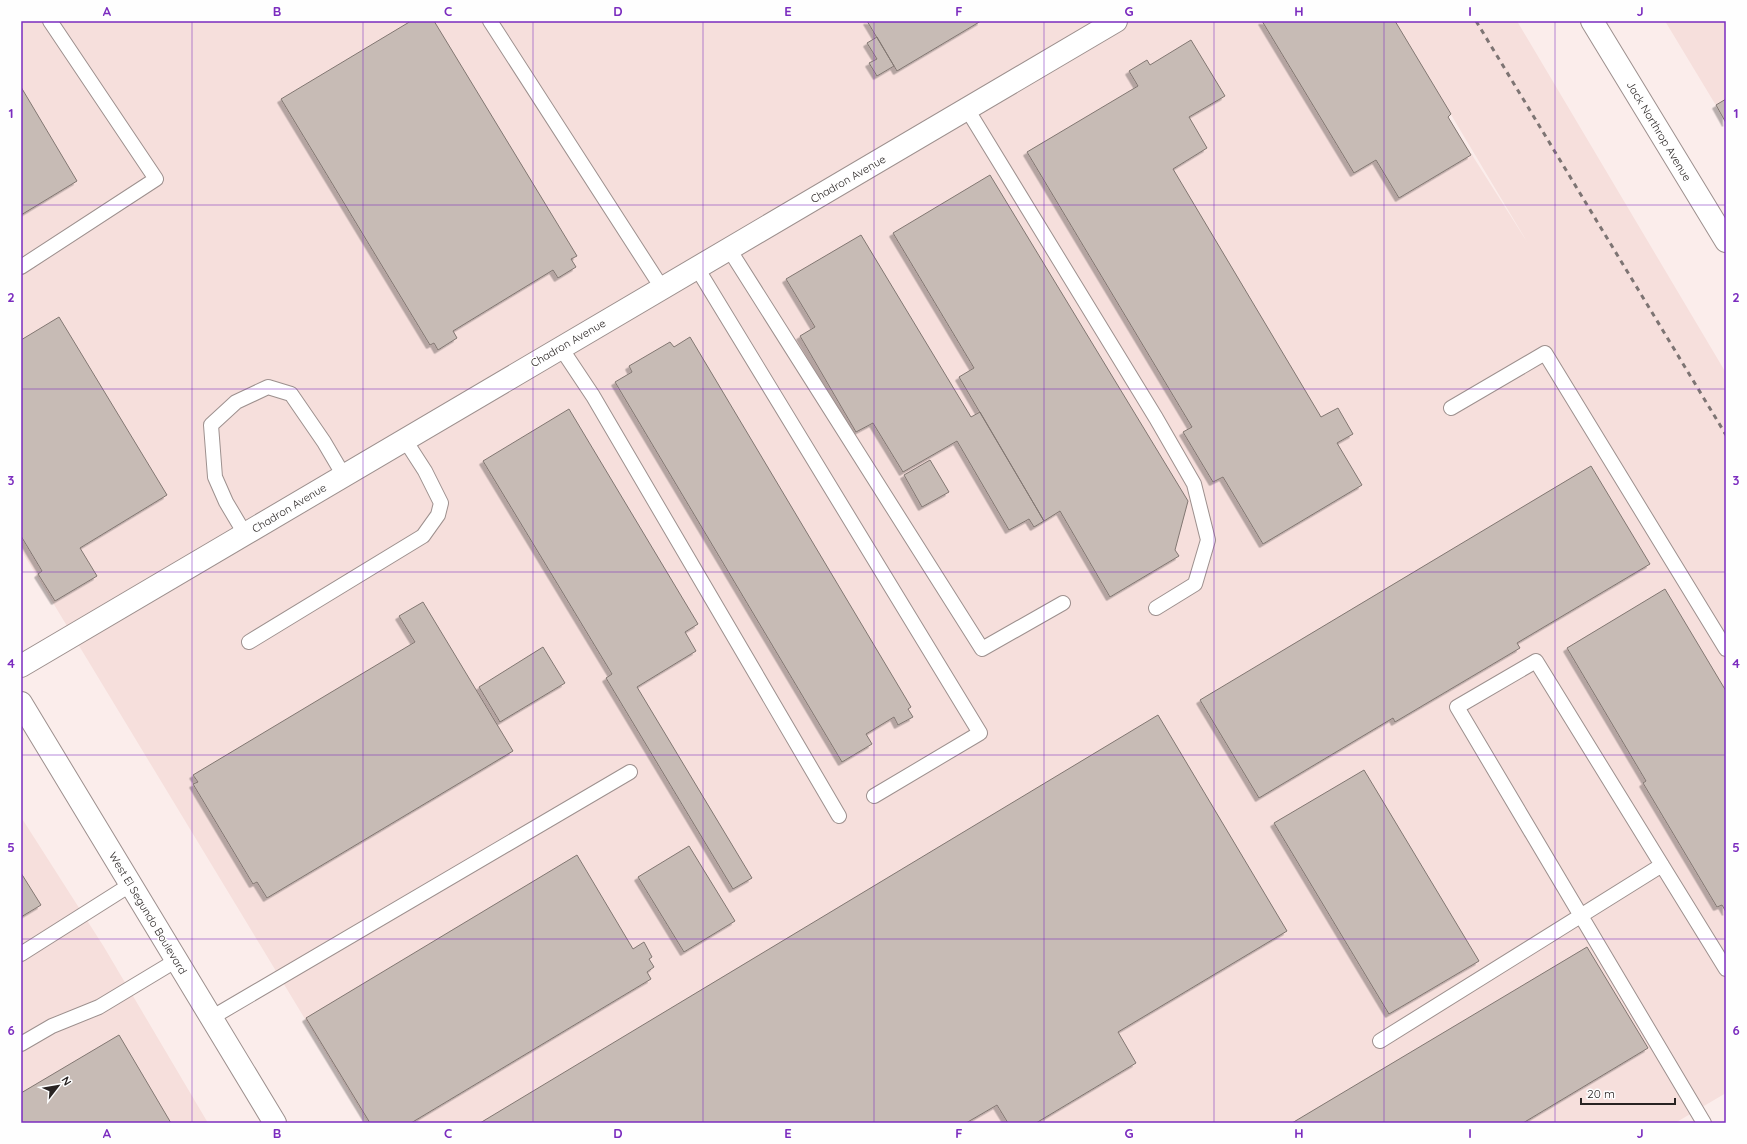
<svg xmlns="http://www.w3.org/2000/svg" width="1747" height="1144" font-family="Quicksand,sans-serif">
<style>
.built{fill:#f6dfdc}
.building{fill:#c7bbb5;stroke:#827772;filter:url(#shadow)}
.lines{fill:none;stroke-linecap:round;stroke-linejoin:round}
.lane-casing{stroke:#9d908e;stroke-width:16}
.street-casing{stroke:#9d908e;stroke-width:24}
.secondary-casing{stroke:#9d908e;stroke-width:24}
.primary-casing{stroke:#9d908e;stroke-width:24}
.lane{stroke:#fff;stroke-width:14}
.street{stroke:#fff;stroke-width:22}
.secondary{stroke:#fff;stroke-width:22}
.primary{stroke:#fff;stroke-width:22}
.rail{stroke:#7d7473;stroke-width:3;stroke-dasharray:5 5;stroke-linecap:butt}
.grid{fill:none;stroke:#7b2cbf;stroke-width:1;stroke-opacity:0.55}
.labels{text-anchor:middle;stroke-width:3;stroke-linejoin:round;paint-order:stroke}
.street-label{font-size:11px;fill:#282322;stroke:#fefefe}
.neatline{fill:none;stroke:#7b2cbf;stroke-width:1.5}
.grid-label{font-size:13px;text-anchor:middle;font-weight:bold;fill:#7b2cbf}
</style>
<defs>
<filter id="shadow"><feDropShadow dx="-3.5" dy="3.5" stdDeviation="0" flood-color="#0004"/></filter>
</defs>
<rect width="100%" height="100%" fill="#fbedeb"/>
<path class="built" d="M21,21H1393L1448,117L1529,245L1395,21H1517L1726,373V1093L1675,1123H368L21,550Z
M1665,21H1726V122Z
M21,817L104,947L208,1123H21Z"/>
<path class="building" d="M411,21H434L577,256L571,259L576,267L558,278L553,270L453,331L457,338L438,350L434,343L430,345L281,99Z
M867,21H981L897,71Z
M1262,21H1395L1451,114L1448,117L1471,155L1399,198L1376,160L1354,173Z
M877,37L894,66L877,76L869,63L877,59L867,43Z
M1191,40L1225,96L1189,117L1207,148L1173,169L1321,417L1338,408L1353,434L1337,443L1362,485L1263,544L1223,477L1213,482L1183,432L1192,427L1027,152L1138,86L1129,71L1147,60L1150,65Z
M21,87L77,181L21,215Z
M1726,99V123L1716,105Z
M990,175L1188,501L1175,550L1179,556L1110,597L1060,511L1044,521L959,377L974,368L893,233Z
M861,235L971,417L980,412L1044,521L1034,527L1029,519L1009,530L957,441L903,472L873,423L856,432L800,336L815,327L786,279Z
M59,317L167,495L80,548L97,576L55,601L38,574L42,571L21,536V340Z
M690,337L911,707L908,709L913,717L898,725L894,717L866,734L872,744L842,762L615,382L632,372L629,366L670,342L674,347Z
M569,409L698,624L685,632L696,651L637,687L752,878L733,889L606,678L612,674L483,461Z
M930,460L949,492L922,507L904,475Z
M1591,466L1650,564L1517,643L1520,648L1395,722L1393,718L1259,798L1200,700Z
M1665,589L1726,691V912L1722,905L1717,907L1643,783L1646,781L1567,648Z
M423,602L513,751L267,898L257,882L253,884L193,784L198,782L193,775L415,642L399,616Z
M543,647L565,683L500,722L479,687Z
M1158,715L1287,931L1118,1032L1136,1063L1036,1123H1008L997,1105L966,1123H480Z
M1364,770L1479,961L1389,1014L1274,823Z
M689,846L735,921L684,952L638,877Z
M577,855L633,949L644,942L652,957L649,959L654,967L647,972L651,979L411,1123H370L306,1018Z
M21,873L41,905L21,917Z
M1587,947L1648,1048L1523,1123H1292Z
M119,1035L171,1123H21V1093Z"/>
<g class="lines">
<g class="lane-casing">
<path id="lane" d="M490,21L662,288
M967,109L1156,418L1194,484L1208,540L1195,584L1156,608
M729,249L982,649L1063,603
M21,267L156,179L50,21
M697,268L980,733L874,796
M561,348L593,396L839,816
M1451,408L1545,353L1726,649
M245,534L226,502L215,477L211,425L236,402L268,387L291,394L324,442L344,476
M249,642L423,536L438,515L441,503L425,471L405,440
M21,954L130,885
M211,1018L630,772
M1380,1041L1662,865
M21,1044L52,1026L99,1007L177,960
M1704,1123L1457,707L1536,661L1726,969"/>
</g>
<g class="street-casing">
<path id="street" d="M21,666L1116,21"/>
</g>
<g class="secondary-casing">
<path id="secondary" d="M1592,21L1726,241"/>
</g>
<g class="primary-casing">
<path id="primary" d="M21,703L275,1123"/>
</g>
<use href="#lane" class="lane"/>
<use href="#street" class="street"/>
<use href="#secondary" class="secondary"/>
<use href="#primary" class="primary"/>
<path class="rail" d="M1476,21L1726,435"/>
</g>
<path class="grid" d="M192,21V1123M363,21V1123M533,21V1123M703,21V1123M874,21V1123M1044,21V1123M1214,21V1123M1384,21V1123M1555,21V1123M21,205H1726M21,389H1726M21,572H1726M21,755H1726M21,939H1726"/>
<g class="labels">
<g class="street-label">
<text transform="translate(1659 131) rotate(59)" y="4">Jack Northrop Avenue</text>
<text transform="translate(848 179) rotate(-30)" y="4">Chadron Avenue</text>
<text transform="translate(568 343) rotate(-30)" y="4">Chadron Avenue</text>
<text transform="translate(289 508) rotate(-31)" y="4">Chadron Avenue</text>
<text transform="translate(148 913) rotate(59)" y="4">West El Segundo Boulevard</text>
</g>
</g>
<rect width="1747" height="1144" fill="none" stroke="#fefefe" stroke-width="44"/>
<g transform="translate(58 1086) rotate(59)" stroke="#fefefe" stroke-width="3" paint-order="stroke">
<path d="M0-3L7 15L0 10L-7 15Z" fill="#282322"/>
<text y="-6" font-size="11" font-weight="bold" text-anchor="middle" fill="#282322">N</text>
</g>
<path d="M1581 1098v6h94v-6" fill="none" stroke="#282322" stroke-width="2"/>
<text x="1587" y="1098" font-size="12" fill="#282322" stroke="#fefefe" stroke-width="3" paint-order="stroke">20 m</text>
<rect x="22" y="22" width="1703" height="1100" class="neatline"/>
<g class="grid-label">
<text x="107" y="16">A</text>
<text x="277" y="16">B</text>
<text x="448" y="16">C</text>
<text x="618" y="16">D</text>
<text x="788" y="16">E</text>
<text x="959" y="16">F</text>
<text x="1129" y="16">G</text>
<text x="1299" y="16">H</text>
<text x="1470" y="16">I</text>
<text x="1640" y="16">J</text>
<text x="11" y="118">1</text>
<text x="1736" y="118">1</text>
<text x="11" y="302">2</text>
<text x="1736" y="302">2</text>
<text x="11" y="485">3</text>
<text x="1736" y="485">3</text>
<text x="11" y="668">4</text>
<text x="1736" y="668">4</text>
<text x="11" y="852">5</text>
<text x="1736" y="852">5</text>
<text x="11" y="1035">6</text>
<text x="1736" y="1035">6</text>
<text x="107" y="1138">A</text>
<text x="277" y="1138">B</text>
<text x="448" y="1138">C</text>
<text x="618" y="1138">D</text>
<text x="788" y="1138">E</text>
<text x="959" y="1138">F</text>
<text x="1129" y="1138">G</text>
<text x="1299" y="1138">H</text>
<text x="1470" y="1138">I</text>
<text x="1640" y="1138">J</text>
</g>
</svg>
